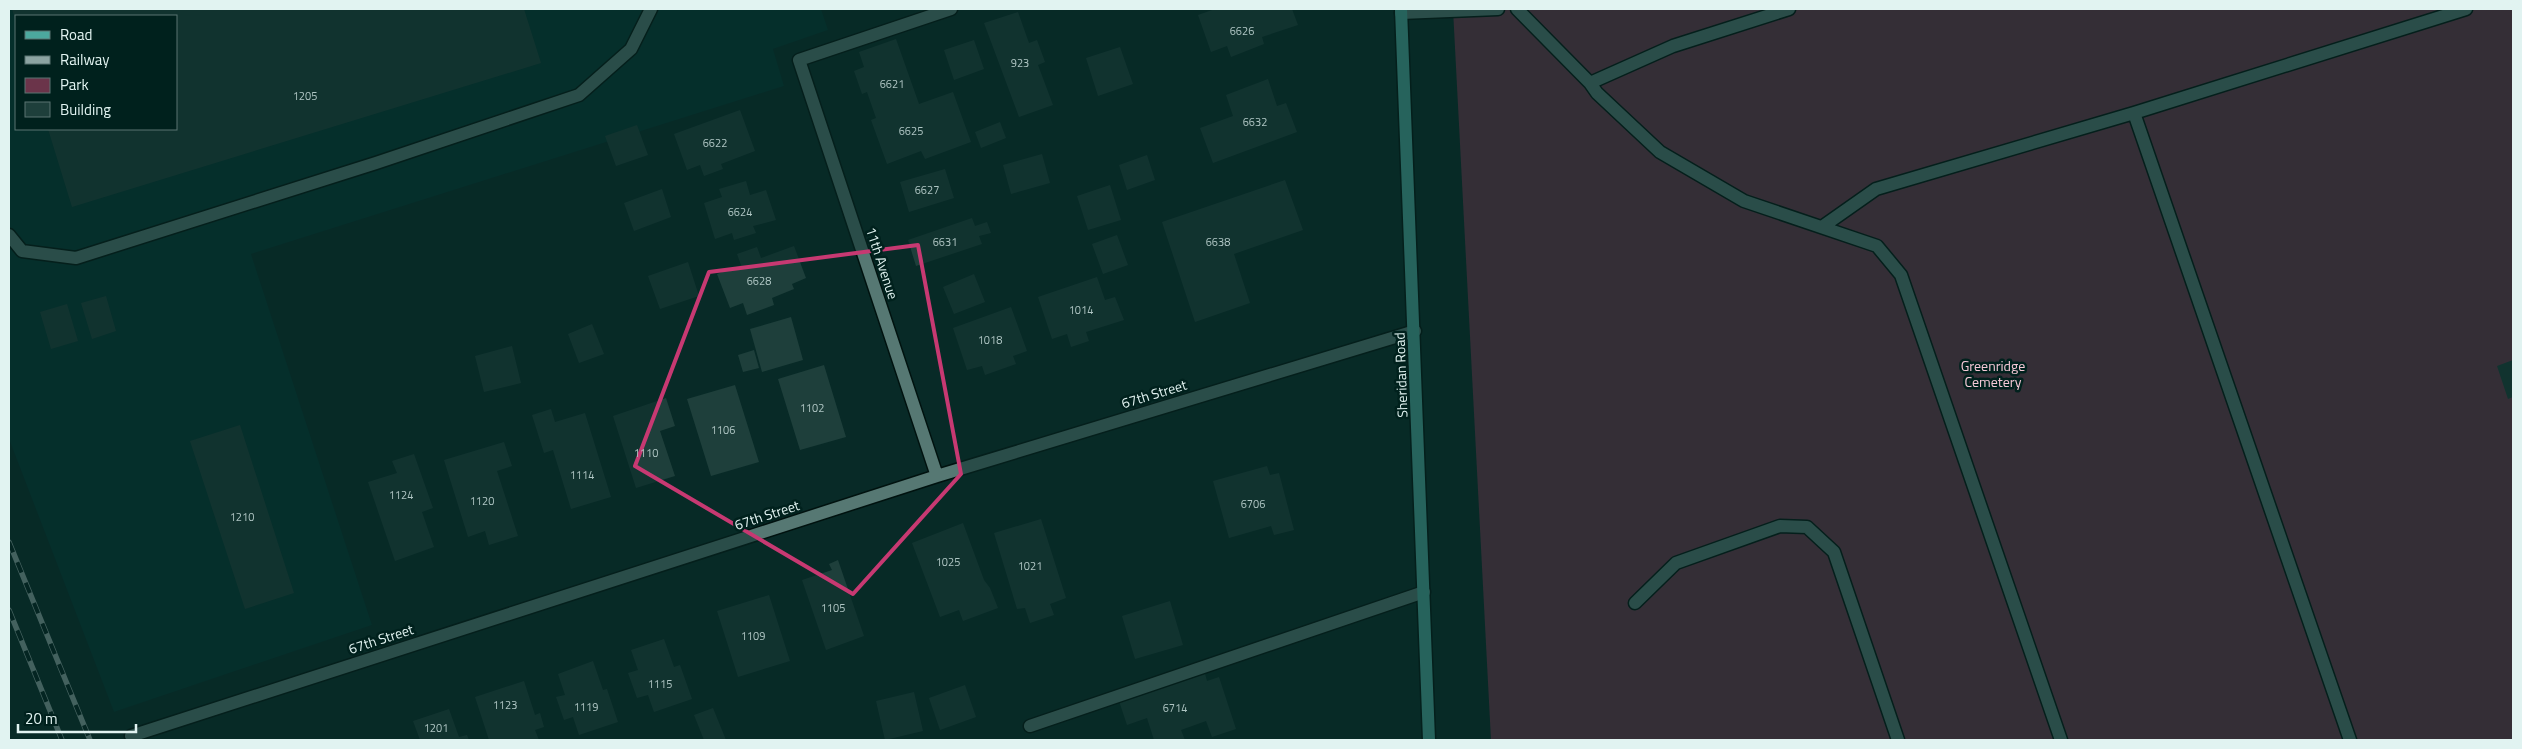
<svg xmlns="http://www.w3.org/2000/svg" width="2522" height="749" font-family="'Titillium Web',sans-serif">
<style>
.built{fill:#043531;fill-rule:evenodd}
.green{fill:#6b344a}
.building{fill:#1e3f3b}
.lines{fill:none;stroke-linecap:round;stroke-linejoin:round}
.lane-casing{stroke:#00120f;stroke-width:15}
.street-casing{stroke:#00120f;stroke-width:15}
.primary-casing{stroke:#00120f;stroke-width:15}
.lane{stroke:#567873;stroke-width:12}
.street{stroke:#567873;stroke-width:12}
.primary{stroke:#4ca89e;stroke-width:12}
.rail-casing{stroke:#8ca4a2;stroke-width:5.5}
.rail{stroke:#00211d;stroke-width:4;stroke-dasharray:11;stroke-linecap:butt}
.marked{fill:none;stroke:#c73972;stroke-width:4;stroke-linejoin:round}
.labels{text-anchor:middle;stroke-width:5;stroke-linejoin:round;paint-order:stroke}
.number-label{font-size:11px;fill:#b0c6c4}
.street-label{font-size:14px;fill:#e1f3f1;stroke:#00211d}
.park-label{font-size:14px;fill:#f6c9d7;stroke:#00211d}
</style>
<rect width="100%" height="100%" fill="#082a27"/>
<path class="built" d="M9,9H821L828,30L773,49L784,86L251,254L372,625L114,712L9,439ZM16,16H176V129H16Z"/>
<path class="green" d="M1453,9H2513V740H1491Z"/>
<path class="building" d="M12,9H524L541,63L72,207L48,129H176V16H16V22Z
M1215,9H1292L1298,25L1262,37L1264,44L1231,57L1227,46L1211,52L1198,15Z
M1018,12L1029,43L1037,40L1045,62L1038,65L1053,105L1019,117L984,23Z
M896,39L919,104L953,92L971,142L925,159L921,151L887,164L871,120L876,118L867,92L862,94L854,71L864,67L859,52Z
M974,40L984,69L954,80L944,50Z
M1120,47L1133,84L1098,96L1086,58Z
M1268,79L1277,106L1286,103L1297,132L1213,163L1200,128L1233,116L1226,95Z
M740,110L755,151L721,164L723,169L704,176L700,165L687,170L674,134Z
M1000,122L1006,138L981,148L975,132Z
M637,125L648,155L616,166L605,136Z
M1042,154L1050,183L1011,194L1003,165Z
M1147,155L1155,180L1127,190L1119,165Z
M945,169L954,198L909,212L900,182Z
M1285,180L1303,230L1234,254L1250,303L1195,322L1162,222Z
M746,181L750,195L766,190L776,220L753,226L756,233L734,240L732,233L715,239L704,203L722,197L719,189Z
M1110,185L1121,220L1088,230L1077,196Z
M662,189L671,217L634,231L624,203Z
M972,218L975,226L987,222L991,233L979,236L982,244L916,266L908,240Z
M1117,235L1128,265L1103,274L1092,244Z
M794,246L806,278L792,284L794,289L772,298L774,305L747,315L743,303L730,308L717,274L741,265L737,254L757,247L761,258Z
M688,262L699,296L660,309L648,276Z
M974,274L985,302L954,314L943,287Z
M1097,277L1105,300L1115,297L1124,320L1086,332L1089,341L1071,347L1067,334L1052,339L1038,297Z
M106,296L116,331L92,339L81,303Z
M67,304L78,341L51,349L40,312Z
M1011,307L1027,351L1013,356L1016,364L985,375L982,366L967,370L953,328Z
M791,317L803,360L762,372L750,329Z
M592,324L604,354L579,363L568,334Z
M512,346L521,383L484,392L475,356Z
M754,350L759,368L743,372L738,355Z
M2513,360V397L2508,399L2497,366Z
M824,365L846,437L800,450L778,379Z
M735,385L759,462L711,476L687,399Z
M666,398L675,426L660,431L675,476L636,488L613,416Z
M551,409L555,422L585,413L611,497L571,509L553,450L544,453L532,415Z
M240,425L294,593L245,609L190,441Z
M504,442L512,466L497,471L518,536L489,545L485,531L468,537L444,460Z
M414,454L433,508L422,512L434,547L395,561L368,482L397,473L392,461Z
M1267,466L1270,475L1279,473L1294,530L1274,535L1271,526L1229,538L1213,481Z
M1041,519L1066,598L1050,604L1054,615L1030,623L1025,608L1017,609L994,533Z
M963,523L984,580L990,588L998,608L963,621L959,610L940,617L912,543Z
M838,560L864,636L826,650L802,580L832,570L829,564Z
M769,595L790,661L738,677L717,611Z
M1170,601L1183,645L1135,659L1122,616Z
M664,639L674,667L680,665L692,699L654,712L648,695L637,698L628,673L638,670L631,650Z
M593,661L603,690L607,689L618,722L579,735L573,717L564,720L556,697L565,695L558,674Z
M1204,670L1207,681L1219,677L1236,729L1212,737L1206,721L1181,730L1185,740H1154L1147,718L1127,725L1118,698Z
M524,681L535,715L540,713L544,727L535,730L539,740H489L475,697Z
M965,685L976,717L940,730L929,698Z
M914,692L923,731L885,740L876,701Z
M713,708L726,740H704L694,715Z
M449,709L459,737L467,735L469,740H420L413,721Z"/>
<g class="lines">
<g class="lane-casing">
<path id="lane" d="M1517,9L1590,83L1597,93L1660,152L1744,201L1877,246L1901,275L2061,740
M1401,13L1498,9
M1590,83L1673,46L1789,9
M2134,113L2350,740
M1822,227L1876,189L2134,113L2466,9
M9,235L22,251L76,258L376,163L579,95L631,49L651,9
M1635,603L1676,563L1780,526L1807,527L1834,552L1898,740
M1030,726L1424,592"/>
</g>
<g class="street-casing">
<path id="street" d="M937,476L799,60L951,9
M131,736L937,476L1415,331"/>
</g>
<g class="primary-casing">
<path id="primary" d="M1401,9L1429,740"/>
</g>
<use href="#lane" class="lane"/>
<use href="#street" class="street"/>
<use href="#primary" class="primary"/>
<g class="rail-casing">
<path id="rail" d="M9,542L90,740
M9,610L62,740"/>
</g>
<use href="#rail" class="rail"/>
</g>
<path d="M0 0H2522V749H0ZM918,245L961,474L853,594L635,466L709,272Z" fill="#082a27" fill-opacity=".55" fill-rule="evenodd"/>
<path class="marked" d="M918,245L961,474L853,594L635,466L709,272Z"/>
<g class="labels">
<g class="number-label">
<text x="1242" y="35">6626</text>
<text x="1020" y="67">923</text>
<text x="892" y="88">6621</text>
<text x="305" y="100">1205</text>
<text x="1255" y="126">6632</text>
<text x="911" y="135">6625</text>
<text x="715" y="147">6622</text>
<text x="927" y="194">6627</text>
<text x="740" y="216">6624</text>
<text x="945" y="246">6631</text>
<text x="1218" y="246">6638</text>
<text x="759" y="285">6628</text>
<text x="1081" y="314">1014</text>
<text x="990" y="344">1018</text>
<text x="812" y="412">1102</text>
<text x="723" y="434">1106</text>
<text x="646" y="457">1110</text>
<text x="582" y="479">1114</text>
<text x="401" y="499">1124</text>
<text x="482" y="505">1120</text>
<text x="1253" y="508">6706</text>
<text x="242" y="521">1210</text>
<text x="948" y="566">1025</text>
<text x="1030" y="570">1021</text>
<text x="833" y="612">1105</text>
<text x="753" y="640">1109</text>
<text x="660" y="688">1115</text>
<text x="505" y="709">1123</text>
<text x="586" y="711">1119</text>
<text x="1175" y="712">6714</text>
<text x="436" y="732">1201</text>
</g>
<g class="street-label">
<text transform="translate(882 263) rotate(72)" y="5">11th Avenue</text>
<text transform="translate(1401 375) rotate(-92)" y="5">Sheridan Road</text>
<text transform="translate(1154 394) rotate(-17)" y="5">67th Street</text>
<text transform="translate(767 515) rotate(-18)" y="5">67th Street</text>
<text transform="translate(381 639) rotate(-18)" y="5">67th Street</text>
</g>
<g class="park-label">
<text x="1993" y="371">Greenridge<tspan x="1993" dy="16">Cemetery</tspan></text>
</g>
</g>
<rect width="2522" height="749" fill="none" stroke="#e1f3f1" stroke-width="20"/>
<rect x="15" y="15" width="162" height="115" fill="#00211d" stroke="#5a7572"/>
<rect x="25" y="31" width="25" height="8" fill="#4ca89e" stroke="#5a7572"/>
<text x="60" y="40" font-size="15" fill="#e1f3f1">Road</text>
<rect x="25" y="56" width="25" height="8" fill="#8ca4a2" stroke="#5a7572"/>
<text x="60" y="65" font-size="15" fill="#e1f3f1">Railway</text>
<rect x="25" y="78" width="25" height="15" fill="#6b344a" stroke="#5a7572"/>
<text x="60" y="90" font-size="15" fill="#e1f3f1">Park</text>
<rect x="25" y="102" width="25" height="15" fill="#1e3f3b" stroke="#5a7572"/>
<text x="60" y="115" font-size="15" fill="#e1f3f1">Building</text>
<path d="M18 724v8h118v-8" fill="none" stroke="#e1f3f1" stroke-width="2.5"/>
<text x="25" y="724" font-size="15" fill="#e1f3f1" stroke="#00211d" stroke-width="4" paint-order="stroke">20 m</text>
</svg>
